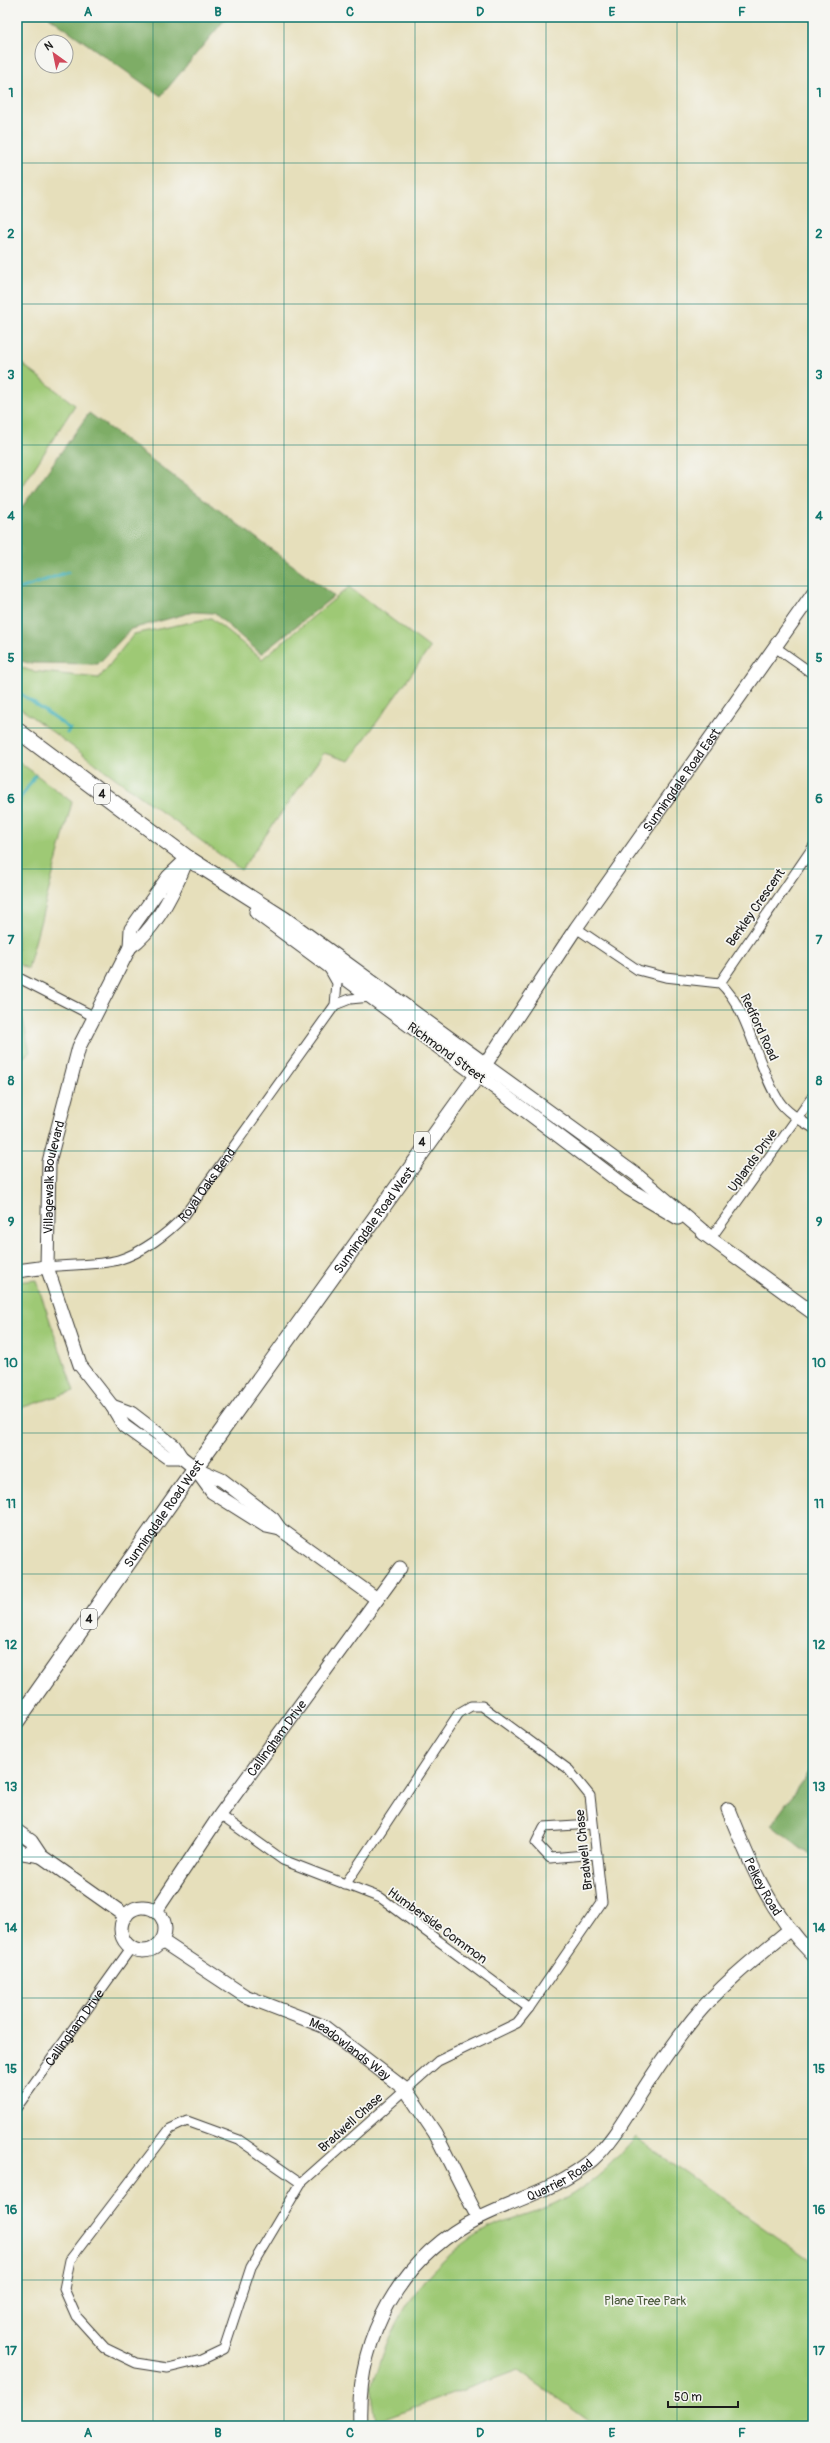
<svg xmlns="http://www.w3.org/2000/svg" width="830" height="2443" font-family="Pangolin,sans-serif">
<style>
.green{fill:#9ec975;stroke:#5d7248}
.forest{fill:#7ead66;stroke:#4d6441}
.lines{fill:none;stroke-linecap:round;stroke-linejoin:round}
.stream{stroke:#3eafb7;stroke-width:3}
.street-casing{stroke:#3a3934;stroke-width:11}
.secondary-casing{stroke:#3a3934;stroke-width:15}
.primary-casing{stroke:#3a3934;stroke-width:17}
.street{stroke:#fff;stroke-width:9}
.secondary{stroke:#fff;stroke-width:13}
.primary{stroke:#fff;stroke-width:15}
.grid{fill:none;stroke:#0f766e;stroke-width:1;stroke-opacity:0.55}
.labels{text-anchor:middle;stroke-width:3.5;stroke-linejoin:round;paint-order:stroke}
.shield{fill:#f6f6f2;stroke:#5d5d5c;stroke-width:1}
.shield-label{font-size:12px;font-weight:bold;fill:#1c1c1c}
.street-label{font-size:13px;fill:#1c1c1c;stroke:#f6f6f2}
.park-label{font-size:13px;fill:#4a593b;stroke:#f6f6f2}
.neatline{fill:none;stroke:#0f766e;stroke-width:1.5}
.grid-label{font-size:13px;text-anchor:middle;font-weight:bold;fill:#0f766e}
</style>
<rect width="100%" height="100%" fill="#f6f6f2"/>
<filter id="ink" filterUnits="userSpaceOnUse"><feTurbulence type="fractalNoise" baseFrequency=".025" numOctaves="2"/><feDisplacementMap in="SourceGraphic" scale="8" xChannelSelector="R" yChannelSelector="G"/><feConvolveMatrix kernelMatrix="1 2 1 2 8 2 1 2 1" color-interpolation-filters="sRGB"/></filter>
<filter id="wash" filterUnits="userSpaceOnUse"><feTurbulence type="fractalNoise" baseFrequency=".012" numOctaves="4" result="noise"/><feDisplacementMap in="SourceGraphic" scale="16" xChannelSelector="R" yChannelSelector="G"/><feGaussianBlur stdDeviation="0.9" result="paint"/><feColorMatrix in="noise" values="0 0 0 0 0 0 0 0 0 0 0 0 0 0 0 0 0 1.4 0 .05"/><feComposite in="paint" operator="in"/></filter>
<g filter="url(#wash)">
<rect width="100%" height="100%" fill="#e6dfbb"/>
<path class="green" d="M17,360L75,405L17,495Z
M349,587L430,648L349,761L324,753L241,870L17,706V666L31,671L99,678L134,634L211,618L262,659Z
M17,760L72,802L28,969L17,963Z
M17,992L30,1052L17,1062Z
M36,1280L74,1391L17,1409V1282Z
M635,2137L813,2263V2287L809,2294L813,2336V2426H596L518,2370L376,2422C375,2411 372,2400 372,2389C373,2381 378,2371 380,2363C398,2308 432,2262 481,2232C502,2220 527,2216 549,2206C584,2191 611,2166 635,2137Z"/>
<path class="forest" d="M49,17H227L161,96Z
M89,413L334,596L261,654L214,613L193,612L131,629L98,664L29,663L17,660V514Z
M813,1767V1858L771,1825Z"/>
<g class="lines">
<path class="stream" d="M17,590L68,572
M17,691L70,729L67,733
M17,811L20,799L35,776"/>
</g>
</g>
<g filter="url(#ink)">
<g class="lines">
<g class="street-casing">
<g id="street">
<path d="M775,647L813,674"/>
<path d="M576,928L638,970L665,977L720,983C749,1009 757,1068 779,1101C787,1113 802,1121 813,1128"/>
<path d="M17,977L95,1017"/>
<path d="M720,983L813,847"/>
<path d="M335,1005L350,999L371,997"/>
<path d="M711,1238L813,1096"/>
<path id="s1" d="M47,1267C70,1264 96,1266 118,1260C142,1253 167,1234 184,1216L335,1005L337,983L328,967"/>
<path d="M220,1815L283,1860L381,1898L529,2008"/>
<path d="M592,1824L544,1827L536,1843L550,1858L597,1854"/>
<path id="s2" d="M17,2107L131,1948"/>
<path d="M301,2183L239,2140L187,2121L170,2129L70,2260L64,2289L76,2316L105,2348L136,2363L168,2368L201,2360L224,2349L251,2267L301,2183L438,2061L517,2023L529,2008L602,1902L590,1796L569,1770L482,1706H471L459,1713L345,1885"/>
</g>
</g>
<g class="secondary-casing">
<g id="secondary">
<path d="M130,947C156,929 174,892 186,862"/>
<path d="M478,1075L629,1189L678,1218"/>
<path d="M703,1233L813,1313"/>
<path id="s3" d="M711,1238L638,1176L485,1065L576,928L813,593"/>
<path d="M17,1271L47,1267"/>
<path d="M112,1406L131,1413L174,1446L181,1457L195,1468L222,1480L273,1519L280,1529L377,1599"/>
<path id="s4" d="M181,1457H167L124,1426L112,1406L80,1365L47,1267L49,1162L79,1047L130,947L131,929L168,877L188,858"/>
<path d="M196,1470L212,1492L266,1526L280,1529"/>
<path id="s5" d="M728,1809C750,1864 770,1913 813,1955"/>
<path d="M17,1831L31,1841L41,1856L126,1916"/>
<path d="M17,1849L23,1853L41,1856"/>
<circle cx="143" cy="1929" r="22"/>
<path id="s6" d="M156,1911L220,1815L400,1568"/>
<path id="s7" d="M162,1941L245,1996L323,2026L406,2090L435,2133L478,2218"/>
<path id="s8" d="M360,2426C356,2338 400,2257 480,2217C518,2198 560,2188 593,2159C612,2142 624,2120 638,2098C655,2071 673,2044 693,2019C721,1985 755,1958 789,1930"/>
</g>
</g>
<g class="primary-casing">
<g id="primary">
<path d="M17,730L196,864"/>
<path d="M257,912L478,1075"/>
<path id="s9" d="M17,1721L195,1468L485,1065L284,919L188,858"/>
</g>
</g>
<use href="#street" class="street"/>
<use href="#secondary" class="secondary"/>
<use href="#primary" class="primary"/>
</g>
</g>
<path class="grid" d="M153,17V2426M284,17V2426M415,17V2426M546,17V2426M677,17V2426M17,163H813M17,304H813M17,445H813M17,586H813M17,728H813M17,869H813M17,1010H813M17,1151H813M17,1292H813M17,1433H813M17,1574H813M17,1715H813M17,1857H813M17,1998H813M17,2139H813M17,2280H813"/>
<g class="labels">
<g class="shield">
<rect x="94" y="784" width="16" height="20" rx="3"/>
<rect x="414" y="1132" width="16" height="20" rx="3"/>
<rect x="81" y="1609" width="16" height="20" rx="3"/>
</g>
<g class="shield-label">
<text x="102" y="798">4</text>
<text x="422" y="1146">4</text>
<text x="89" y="1623">4</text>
</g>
<g class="street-label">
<text dy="5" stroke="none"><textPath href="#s3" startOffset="631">Sunningdale Road East</textPath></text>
<text transform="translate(755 907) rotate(-55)" y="5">Berkley Crescent</text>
<text transform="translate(760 1027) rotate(65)" y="5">Redford Road</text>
<text transform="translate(447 1052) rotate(36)" y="5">Richmond Street</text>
<text transform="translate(752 1160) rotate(-54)" y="5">Uplands Drive</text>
<text dy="5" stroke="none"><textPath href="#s4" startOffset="336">Villagewalk Boulevard</textPath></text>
<text dy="5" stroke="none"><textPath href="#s1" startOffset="190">Royal Oaks Bend</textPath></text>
<text dy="5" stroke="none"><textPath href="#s9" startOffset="615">Sunningdale Road West</textPath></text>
<text dy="5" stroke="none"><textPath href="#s9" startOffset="254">Sunningdale Road West</textPath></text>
<text dy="5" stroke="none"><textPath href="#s6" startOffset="211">Callingham Drive</textPath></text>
<text transform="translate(583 1850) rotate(-96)" y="5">Bradwell Chase</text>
<text dy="5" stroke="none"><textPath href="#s5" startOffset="85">Pelkey Road</textPath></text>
<text transform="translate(438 1925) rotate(36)" y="5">Humberside Common</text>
<text dy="5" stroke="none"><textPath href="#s2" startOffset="98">Callingham Drive</textPath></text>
<text dy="5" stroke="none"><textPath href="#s7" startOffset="218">Meadowlands Way</textPath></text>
<text transform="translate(350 2122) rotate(-42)" y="5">Bradwell Chase</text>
<text dy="5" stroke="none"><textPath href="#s8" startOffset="343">Quarrier Road</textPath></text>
</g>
<g class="park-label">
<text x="645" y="2305">Plane Tree Park</text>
</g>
</g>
<rect width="830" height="2443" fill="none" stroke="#f6f6f2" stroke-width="44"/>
<g transform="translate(54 54) rotate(327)"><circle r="19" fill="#f6f6f2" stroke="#9f9f9c"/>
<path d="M0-3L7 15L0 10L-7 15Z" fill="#d1495b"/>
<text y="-6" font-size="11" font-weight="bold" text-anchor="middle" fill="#1c1c1c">N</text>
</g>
<path d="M668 2401v6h70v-6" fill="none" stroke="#1c1c1c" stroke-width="2"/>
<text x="674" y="2401" font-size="12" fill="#1c1c1c" stroke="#f6f6f2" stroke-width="3" paint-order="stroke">50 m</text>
<rect x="22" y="22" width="786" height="2399" class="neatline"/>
<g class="grid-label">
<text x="88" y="16">A</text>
<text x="218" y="16">B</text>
<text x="350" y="16">C</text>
<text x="480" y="16">D</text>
<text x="612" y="16">E</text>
<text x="742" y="16">F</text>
<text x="11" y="97">1</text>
<text x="819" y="97">1</text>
<text x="11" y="238">2</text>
<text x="819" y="238">2</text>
<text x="11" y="379">3</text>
<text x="819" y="379">3</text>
<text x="11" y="520">4</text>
<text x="819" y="520">4</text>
<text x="11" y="662">5</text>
<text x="819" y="662">5</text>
<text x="11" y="803">6</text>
<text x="819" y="803">6</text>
<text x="11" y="944">7</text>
<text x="819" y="944">7</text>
<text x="11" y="1085">8</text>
<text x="819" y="1085">8</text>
<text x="11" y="1226">9</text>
<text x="819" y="1226">9</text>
<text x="11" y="1367">10</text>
<text x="819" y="1367">10</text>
<text x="11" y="1508">11</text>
<text x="819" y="1508">11</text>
<text x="11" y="1649">12</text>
<text x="819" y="1649">12</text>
<text x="11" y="1791">13</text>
<text x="819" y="1791">13</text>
<text x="11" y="1932">14</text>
<text x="819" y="1932">14</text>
<text x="11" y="2073">15</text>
<text x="819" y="2073">15</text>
<text x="11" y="2214">16</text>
<text x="819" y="2214">16</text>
<text x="11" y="2355">17</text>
<text x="819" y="2355">17</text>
<text x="88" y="2437">A</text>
<text x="218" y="2437">B</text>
<text x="350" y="2437">C</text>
<text x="480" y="2437">D</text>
<text x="612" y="2437">E</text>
<text x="742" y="2437">F</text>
</g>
</svg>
